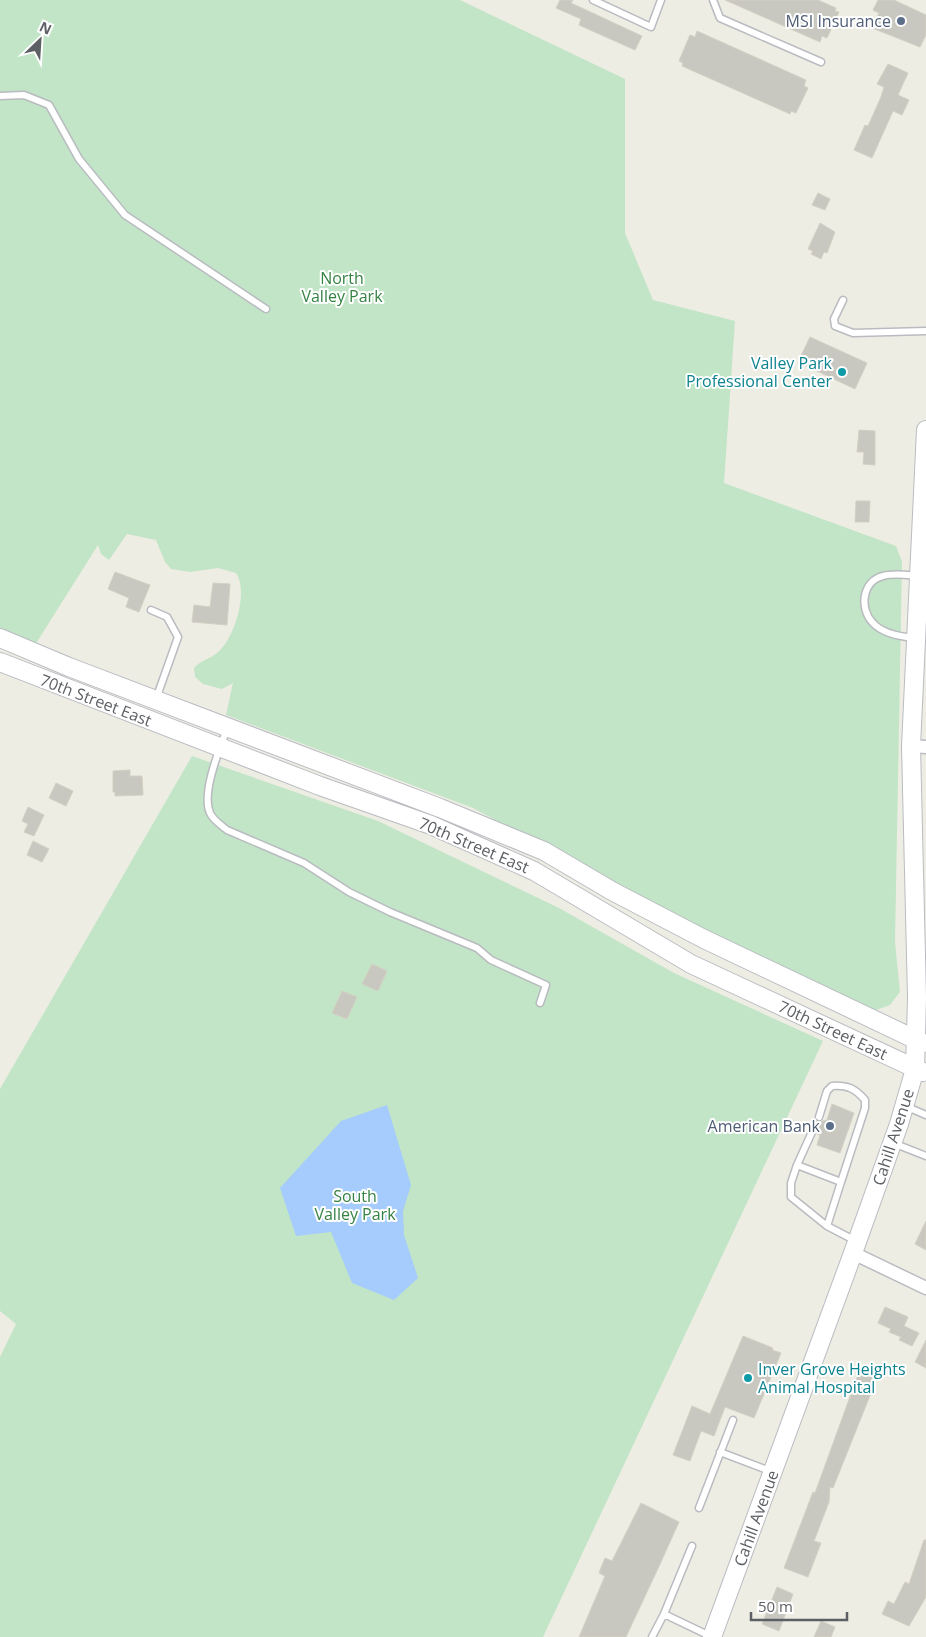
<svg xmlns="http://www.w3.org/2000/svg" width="926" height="1637" font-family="'Open Sans',sans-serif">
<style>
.green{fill:#c1e5c6}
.water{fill:#a5ccfd}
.building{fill:#c9c8c0;stroke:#d3d0c3}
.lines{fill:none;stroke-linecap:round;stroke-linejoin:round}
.lane-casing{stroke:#b9bbc0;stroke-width:9}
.street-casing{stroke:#b9bbc0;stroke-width:15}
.secondary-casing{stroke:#babcc2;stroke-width:20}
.lane{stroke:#fff;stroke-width:6}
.street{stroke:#fff;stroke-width:12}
.secondary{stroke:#fff;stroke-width:18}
.service-dot{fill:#5c6f8a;stroke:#fff;stroke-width:2}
.culture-dot{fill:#0f9aa8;stroke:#fff;stroke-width:2}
.labels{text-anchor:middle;stroke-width:4;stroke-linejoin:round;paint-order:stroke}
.service-label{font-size:16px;fill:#4e5e75;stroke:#fff;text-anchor:end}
.park-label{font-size:16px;fill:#368243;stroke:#fff}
.culture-label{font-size:16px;fill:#0d838f;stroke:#fff;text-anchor:end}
.street-label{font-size:16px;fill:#5c5f64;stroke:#fff}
</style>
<rect width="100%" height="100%" fill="#eeede4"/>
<path class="green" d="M0,0H460L625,79V233L653,300L735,321L724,483L896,546L902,562L895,942L900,992L890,1005L876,1010L679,918L473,808L226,715L233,683L222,689L203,684L195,677L194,668C201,660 210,659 217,653C234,640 249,592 236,573L218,568L190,572L171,569L165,562L156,540L127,534L109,560L101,554L98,545L35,645L0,629Z
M192,756L378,821L559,908L674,973L823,1041L543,1637H0V1357L16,1324L0,1311V1089Z"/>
<path class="water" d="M387,1105L411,1185L403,1211L404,1235L418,1278L394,1300L352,1283L331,1232L296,1236L280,1188L341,1121Z"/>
<path class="building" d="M560,0H573L571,3L642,36L635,50L579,25L581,19L556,8Z
M725,0H818L836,8L835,11L839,12L827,38L822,36L820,42Z
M878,0H894L926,15V35L920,47L872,28L879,13L873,10Z
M697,31L806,80L804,86L808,88L796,113L791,111L790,114L682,66L683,63L679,61L690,35L695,37Z
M888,64L908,73L898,95L909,100L902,115L893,111L872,158L854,150L865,125L868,126L881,97L884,87L877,84Z
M818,193L830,199L825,210L812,205Z
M820,223L835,232L827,253L824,252L821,259L811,254L813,251L808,249Z
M810,337L867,363L855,389L798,362Z
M859,430L875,431V465L863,464L864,452H857Z
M856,501H870L869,522H855Z
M115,572L150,585L139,612L126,607L129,598L108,589Z
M213,583L230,584L227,625L192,622L194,605L210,607Z
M130,770V776H142L143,795L115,796V792H113V771Z
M56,783L73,791L66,806L49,798Z
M28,807L44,815L34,836L24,832L28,824L22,821Z
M33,841L49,849L42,862L27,855Z
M372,964L387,971L378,991L362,984Z
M342,991L357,997L347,1019L332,1013Z
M832,1104L854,1113L840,1153L817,1145L820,1135L817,1134L814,1128L810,1127L814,1118L818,1122L827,1120Z
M926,1221V1250L915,1244Z
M885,1307L908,1317L904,1326L919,1333L912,1346L899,1340L901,1337L889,1332L891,1329L878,1323Z
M743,1336L773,1348L772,1350L781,1353L754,1418L725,1407L714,1436L701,1431L690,1461L673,1455L692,1406L710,1414Z
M926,1340V1368L915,1362Z
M859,1372L877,1378L833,1488L830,1487L829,1502L814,1541L821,1543L808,1577L784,1568L813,1492L815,1493Z
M641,1503L679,1522L661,1562L626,1637H579L605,1576L599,1573L605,1558L612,1561Z
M924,1540H926V1597L909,1626L882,1614L888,1601L894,1604L905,1582L909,1584Z
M777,1587L793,1594L779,1631L762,1624Z
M821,1621L835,1627L831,1637H814Z"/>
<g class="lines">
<g class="lane-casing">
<path id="lane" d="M593,0L651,27L661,0
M713,0L720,18L821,62
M0,96L24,95L49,105L79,159L125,215L266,309
M843,300L834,319L835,326L853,333L926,331
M151,610L167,617L178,637L156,699
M916,638C902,637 883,634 873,623C859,609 862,581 883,576C893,573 907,575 918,576
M227,729C220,748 201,793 210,813C213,820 221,825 227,830L304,863L349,892L390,912L477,948L491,960L546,985L540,1003
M905,1106L926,1115
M819,1117L827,1091L832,1086C847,1085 855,1088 865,1100V1108L841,1182
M893,1143L926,1156
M797,1165L812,1132
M827,1226L841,1182L797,1165L791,1183V1197L827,1226L856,1241
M720,1452L770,1471
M699,1508L733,1420
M664,1614L692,1546
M652,1637L664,1614L710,1636"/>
</g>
<g class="street-casing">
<path id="street" d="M911,746L926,747
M853,1253L926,1288"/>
</g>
<g class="secondary-casing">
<path id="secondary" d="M0,638L69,667L440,808L544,851L612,891L704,939L923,1043
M0,662L320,786L431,825L534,871L691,964L923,1072
M712,1637L853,1253L899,1124L915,1069L917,998L911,746L926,430"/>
</g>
<use href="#lane" class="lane"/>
<use href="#street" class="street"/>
<use href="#secondary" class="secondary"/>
</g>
<g class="service-dot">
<circle cx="901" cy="21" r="5"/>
<circle cx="830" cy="1126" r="5"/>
</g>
<g class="culture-dot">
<circle cx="842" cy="372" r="5"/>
<circle cx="748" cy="1378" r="5"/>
</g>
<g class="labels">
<g class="service-label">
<text x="891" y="27">MSI Insurance</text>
<text x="820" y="1132">American Bank</text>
</g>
<g class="park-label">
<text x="342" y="284">North<tspan x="342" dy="18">Valley Park</tspan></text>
<text x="355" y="1202">South<tspan x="355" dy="18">Valley Park</tspan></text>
</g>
<g class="culture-label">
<text x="832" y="369">Valley Park<tspan x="832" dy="18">Professional Center</tspan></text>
<text x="758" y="1375" text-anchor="start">Inver Grove Heights<tspan x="758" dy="18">Animal Hospital</tspan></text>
</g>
<g class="street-label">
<text transform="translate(96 700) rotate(21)" y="6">70th Street East</text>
<text transform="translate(474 845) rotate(23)" y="6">70th Street East</text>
<text transform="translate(833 1030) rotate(25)" y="6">70th Street East</text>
<text transform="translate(893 1137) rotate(-72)" y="6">Cahill Avenue</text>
<text transform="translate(756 1518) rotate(-70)" y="6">Cahill Avenue</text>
</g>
</g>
<g transform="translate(40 40) rotate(25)" stroke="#ffffff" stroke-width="4" paint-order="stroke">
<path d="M0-4L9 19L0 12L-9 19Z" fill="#5c5f64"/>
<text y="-8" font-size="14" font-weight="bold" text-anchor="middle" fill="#5c5f64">N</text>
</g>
<path d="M751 1612v8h96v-8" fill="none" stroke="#5c5f64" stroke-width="2.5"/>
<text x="758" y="1612" font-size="15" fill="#5c5f64" stroke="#ffffff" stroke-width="4" paint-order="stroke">50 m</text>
</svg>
